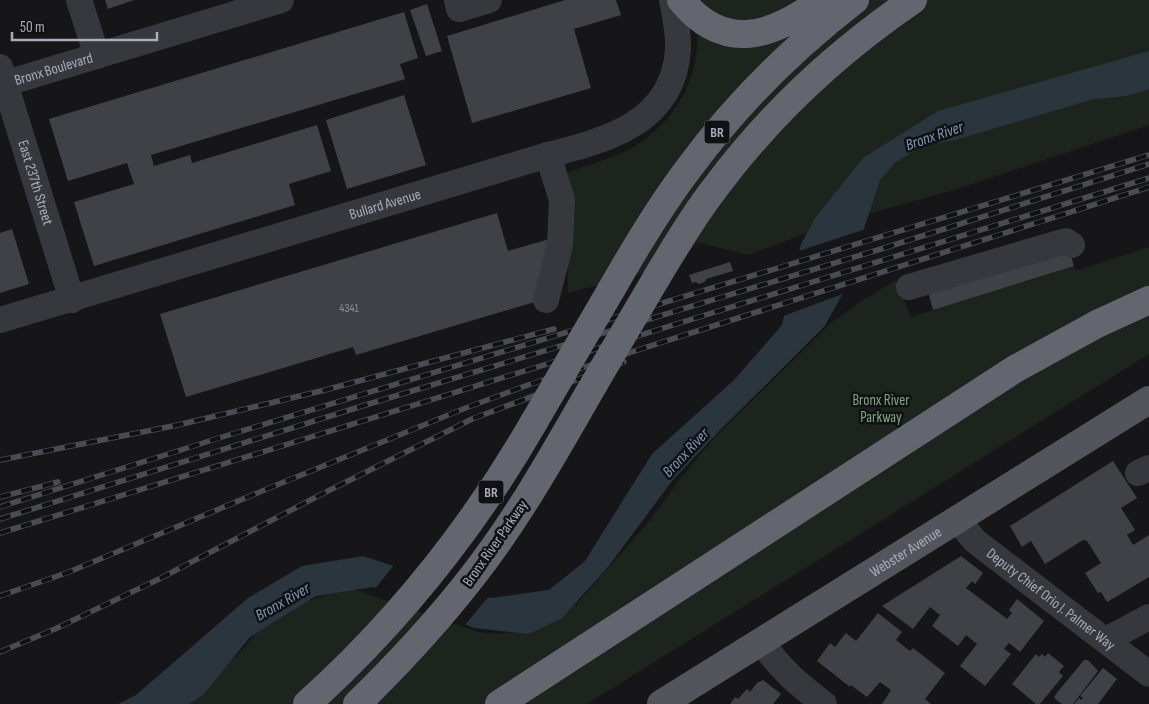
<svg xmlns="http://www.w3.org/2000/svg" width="1149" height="704" font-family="'Sofia Sans Condensed',sans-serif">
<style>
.green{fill:#1c241d}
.water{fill:#2b353e}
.pier{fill:#161619}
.building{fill:#404146}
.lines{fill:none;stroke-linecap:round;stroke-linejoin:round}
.minor{stroke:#37383e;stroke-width:26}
.major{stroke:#53555d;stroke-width:28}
.highway{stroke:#63666f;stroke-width:28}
.rail-casing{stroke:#4a4c53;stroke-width:5.5}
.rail{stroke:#111114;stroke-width:4;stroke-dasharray:11;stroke-linecap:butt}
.highway-bridge{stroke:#63666f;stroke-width:28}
.labels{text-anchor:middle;stroke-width:5;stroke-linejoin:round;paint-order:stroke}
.number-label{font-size:12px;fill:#8e929c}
.shield{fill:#111114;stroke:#7b7e88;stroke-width:1}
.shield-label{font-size:14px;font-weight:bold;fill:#a8adb9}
.street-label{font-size:15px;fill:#a8adb9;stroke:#111114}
.park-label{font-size:15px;fill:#7da681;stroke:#111114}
.water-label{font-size:16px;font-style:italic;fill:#7d9ab7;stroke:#111114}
</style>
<rect width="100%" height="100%" fill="#161619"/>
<path class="green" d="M690,0H1149V125L954,190L831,224L748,255L697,242L682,263L568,293L567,173C587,165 614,158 632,148C675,122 700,80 697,30C696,20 692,10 690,0Z
M1149,247V354L587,704H181L242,651L256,632L306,602L347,587L478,632L499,634L519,632L538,628L558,617L579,601L647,524L680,479L716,436L831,323L857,304L896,280L911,317L1074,266L1076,271Z"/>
<path class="water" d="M1149,51V89L1127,96L1094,99L955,140L925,145L896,162L880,180L842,295L824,327L721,429L672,481L608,567L562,618L529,634L474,628L373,587L316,596L250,637L204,694L189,704H118L136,695L248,598L302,566L363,556L491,598L549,590L585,561L652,454L734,380L782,325L801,244L816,217L863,158L938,111Z"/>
<path class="pier" d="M866,229L845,293L781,317L796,252Z
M395,564L490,595L464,626L374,590Z"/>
<path class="building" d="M105,0H134L108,9Z
M565,0H616L621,15L574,29L591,88L472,123L447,36Z
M427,4L442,51L426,56L410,10Z
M404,12L418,58L400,64L405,79L151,155L154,166L190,155L192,163L317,125L331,171L289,184L295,205L94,266L74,202L134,184L127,163L68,181L49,119Z
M404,95L426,165L347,189L326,120Z
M497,213L508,251L553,238L538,301L356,355L353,347L186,397L160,314Z
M12,229L29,284L0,293V233Z
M1068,247L1074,266L933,310L928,291Z
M730,262L733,271L706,279L705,282L699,284L696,282L692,283L689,275Z
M1113,461L1137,498L1121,508L1135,530L1127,535L1133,545L1149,535V577L1107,602L1101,592L1098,593L1085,573L1101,563L1087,541L1083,540L1045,564L1031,541L1022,547L1010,526Z
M961,556L983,573L975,584L972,581L966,588L1007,619L1012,613L1009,610L1017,599L1044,621L1020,652L1009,643L1004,649L1011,654L985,686L960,666L977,644L966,635L958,646L932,626L940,615L930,607L913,629L882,606Z
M878,613L902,632L896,640L910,651L913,648L945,673L925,699L931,704H882L891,690L880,682L867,697L851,685L850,687L817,661L830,643L835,647L846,633L856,641Z
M1048,653L1064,666L1059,672L1063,676L1040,704H1036L1012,684L1036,654L1039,657L1042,654L1045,657Z
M1084,660H1088L1098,671L1073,704H1062L1054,698L1056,694Z
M1103,668L1117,679L1098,704H1074L1079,698L1081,700L1083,698L1080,696Z
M763,680L781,694L773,704H730L735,697L738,699L747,689L750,692L757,683Z"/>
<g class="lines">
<g class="minor">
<path d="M79,0L97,56"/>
<path d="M457,0L459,9L489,0"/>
<path id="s1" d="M0,67L72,300"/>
<path id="s2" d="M0,85L281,0"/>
<path d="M909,287L1066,241L1072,245"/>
<path d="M546,300L560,245L562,200L548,155"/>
<path id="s3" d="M0,320L548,155C607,140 673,123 678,50C679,33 675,16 672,0"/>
<path d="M1138,473L1149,468"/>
<path id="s4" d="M957,519L975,541L1149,674"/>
<path d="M1106,640L1149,617"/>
<path d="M761,641C779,668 798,684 824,704"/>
</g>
<path class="major" id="s5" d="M661,704L1149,400"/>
<path class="highway" d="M681,0C725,54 773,36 822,0
M657,277C675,247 693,216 715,188C770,114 837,52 913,0
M611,290C635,248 660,206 689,168C736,104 793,48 855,0
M307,704C398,622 473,528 534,422
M357,704C398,664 437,622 472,577C519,517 556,450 594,384
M499,704L1015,369L1097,324L1149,300"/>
<g class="rail-casing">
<path id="rail" d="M0,460L178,425L325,390L554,329
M0,497L58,482
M0,507L219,438L1149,155
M0,519L359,407L881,249L1149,164
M0,533L1149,178
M0,596L69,572L262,491L463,409L528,385L1149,187
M0,652L55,629L159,579L322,494L472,419L624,362"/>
</g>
<use href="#rail" class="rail"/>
<path class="highway-bridge" d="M594,384L657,277
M534,422L611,290"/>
</g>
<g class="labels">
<g class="number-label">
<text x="349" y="312">4341</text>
</g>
<g class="shield">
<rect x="704.5" y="120.5" width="25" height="23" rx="4"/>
<rect x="478.5" y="480.5" width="25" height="23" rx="4"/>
</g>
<g class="shield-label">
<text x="717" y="137">BR</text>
<text x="491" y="497">BR</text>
</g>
<g class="street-label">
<text dy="5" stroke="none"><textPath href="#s2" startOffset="56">Bronx Boulevard</textPath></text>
<text dy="5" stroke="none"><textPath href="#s1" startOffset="121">East 237th Street</textPath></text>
<text dy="5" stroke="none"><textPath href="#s3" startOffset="402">Bullard Avenue</textPath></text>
<text transform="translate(495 543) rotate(-55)" y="5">Bronx River Parkway</text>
<text dy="5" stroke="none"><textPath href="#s5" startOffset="288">Webster Avenue</textPath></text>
<text dy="5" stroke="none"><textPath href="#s4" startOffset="124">Deputy Chief Orio J. Palmer Way</textPath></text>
</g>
<g class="park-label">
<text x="881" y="405">Bronx River<tspan x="881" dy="17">Parkway</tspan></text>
</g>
<g class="water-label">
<text transform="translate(934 135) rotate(-19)" y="6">Bronx River</text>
<text transform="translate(685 452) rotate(-47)" y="6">Bronx River</text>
<text transform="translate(282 601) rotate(-30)" y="6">Bronx River</text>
</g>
</g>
<path d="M12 32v8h145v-8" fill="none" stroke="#a8adb9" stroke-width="2.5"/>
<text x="20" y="32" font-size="15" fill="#a8adb9" stroke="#111114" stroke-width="4" paint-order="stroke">50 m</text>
</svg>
